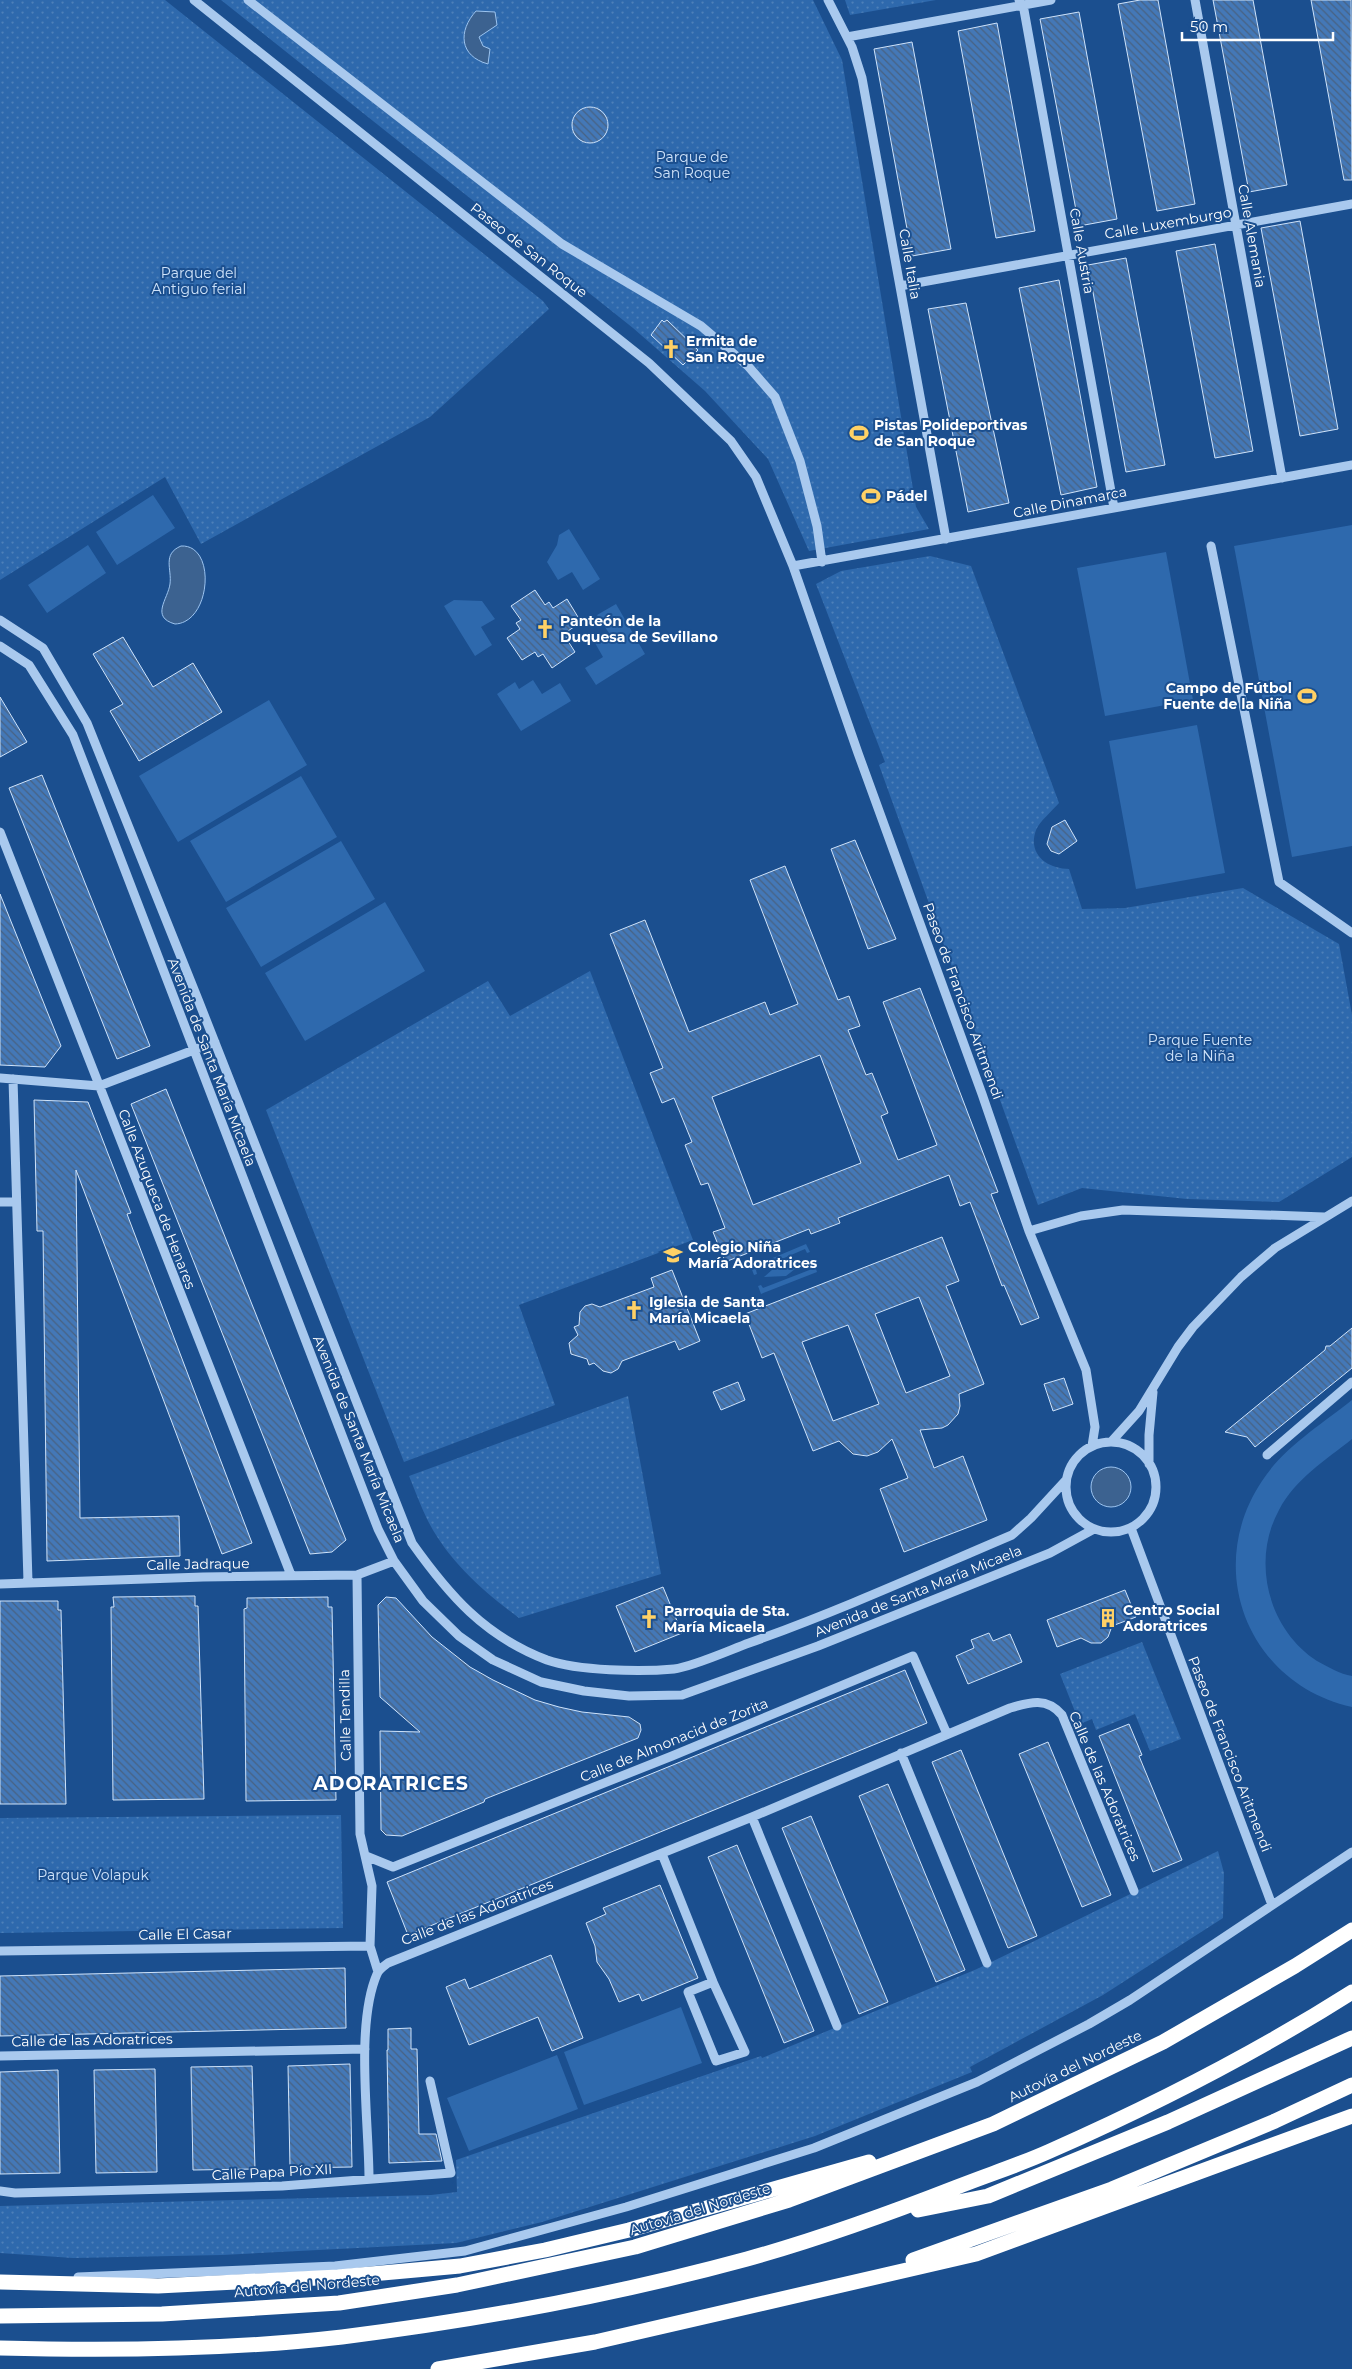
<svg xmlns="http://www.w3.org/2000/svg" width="1352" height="2369" font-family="Montserrat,sans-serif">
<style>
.green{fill:#2e69ad}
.park{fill:url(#park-dots)}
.water{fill:#3c6290;stroke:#9cc4f0}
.building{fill:url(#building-back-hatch);stroke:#cfe3fa;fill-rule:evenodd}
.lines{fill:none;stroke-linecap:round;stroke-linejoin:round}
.minor{stroke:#a9c9ee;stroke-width:9}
.highway{stroke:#fff;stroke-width:15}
.labels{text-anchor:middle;stroke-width:4;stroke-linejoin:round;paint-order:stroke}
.park-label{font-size:14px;fill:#cfe3fa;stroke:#1b4f8f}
.street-label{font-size:14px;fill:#fff;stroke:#1b4f8f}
.poi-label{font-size:14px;font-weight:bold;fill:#fff;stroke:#1b4f8f;text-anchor:start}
.district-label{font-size:19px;font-weight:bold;letter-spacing:1px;fill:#fff;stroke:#1b4f8f}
</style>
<defs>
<pattern id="park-dots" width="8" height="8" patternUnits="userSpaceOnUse" patternTransform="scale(1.25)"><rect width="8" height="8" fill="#2e69ad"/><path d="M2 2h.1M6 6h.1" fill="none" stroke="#4d80b9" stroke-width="1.8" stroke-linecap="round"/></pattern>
<pattern id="building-back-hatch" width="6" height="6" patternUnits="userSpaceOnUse" patternTransform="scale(1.25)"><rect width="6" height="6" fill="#4478b7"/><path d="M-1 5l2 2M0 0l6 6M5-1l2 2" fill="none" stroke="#486282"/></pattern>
</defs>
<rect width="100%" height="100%" fill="#1b4f8f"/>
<path class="green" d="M153,495L175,528L117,565L96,532Z
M1352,525V846L1292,857L1234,546Z
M569,529L600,579L583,590L572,572L558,580L547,562L557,545L559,535Z
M88,545L106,573L47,613L28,585Z
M1166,552L1193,700L1105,716L1077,568Z
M454,600L482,601L495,619L481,627L492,645L475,656L444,606Z
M616,604L645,654L596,685L585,668L603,657L595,643L609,633L597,615Z
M533,680L542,694L560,683L571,701L521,731L497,694L515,682L519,689Z
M269,700L307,765L178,842L139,776Z
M1197,725L1225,873L1136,889L1109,741Z
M301,776L337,837L226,902L190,841Z
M341,841L375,899L261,967L226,908Z
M385,902L425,971L305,1041L265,973Z
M806,1244L810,1252L807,1253L805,1249L756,1270L757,1274L754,1275L751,1267Z
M781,1262H804L786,1276L764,1277Z
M814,1263L817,1272L761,1294L758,1286L761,1285L763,1288L812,1269L811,1265Z
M1352,1400V1439C1326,1460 1295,1479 1279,1510C1251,1561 1268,1629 1317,1661C1328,1667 1340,1674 1352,1676V1707C1248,1684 1203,1569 1262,1481C1283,1448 1322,1424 1352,1400Z
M681,2007L702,2063L584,2105L564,2052Z
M557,2055L578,2109L469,2151L447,2098Z"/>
<path class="park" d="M0,0H165L543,301L549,309L430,417L201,544L165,477L0,580Z
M221,0H813L842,60L916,507L929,529L809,551L768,459L705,391L633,328Z
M845,0H936L850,15Z
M930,556L971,566L1059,803C1052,811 1040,821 1036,830C1027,855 1048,869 1069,869L1082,909L1125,908L1243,888L1339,944L1352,1015V1157L1279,1202L1187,1199L1082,1188L1038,1205L879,765L885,762L816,584L841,571Z
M590,971L693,1240L519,1305L555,1405L404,1462L266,1110L488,981L510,1016Z
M628,1396L661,1574L519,1618C483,1591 448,1561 427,1519C420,1505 415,1490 409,1476Z
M1142,1642L1181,1739L1150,1751L1135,1714L1096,1730L1092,1719L1080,1724L1060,1674Z
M341,1815L343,1928L0,1933V1818Z
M1218,1851L1224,1873L1223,1918L1103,1995L970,2067L972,2072L815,2136L542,2222L456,2243L222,2255L73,2258L0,2253V2206L431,2195L457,2192L456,2160L761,2056L762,2058L977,1969Z"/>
<path class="water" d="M476,11L495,12L497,25L479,37L483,46L490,49L488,64C459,56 458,31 476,11Z
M181,546C217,544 211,623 175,624C150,617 168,599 170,584C172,569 162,554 181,546Z
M1091 1487a20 20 0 1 1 40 0a20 20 0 1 1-40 0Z"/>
<path class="building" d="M1140,0H1158L1195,204L1157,211L1118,4Z
M1213,0H1253L1287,185L1249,192Z
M1311,0H1351L1352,180H1344Z
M1079,12L1117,219L1079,226L1040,19Z
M997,23L1035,231L996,238L958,31Z
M912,42L951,249L912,256L874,49Z
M572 125a18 18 0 1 1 36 0a18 18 0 1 1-36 0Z
M1300,221L1338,429L1300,436L1261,228Z
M1215,244L1253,451L1215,458L1176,251Z
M1126,258L1165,465L1126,472L1088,265Z
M1059,280L1097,487L1061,495L1019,288Z
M966,303L1009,503L968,512L928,309Z
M662,320L664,322L667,320L698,350L683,365L651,335Z
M535,590L545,605L549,602L553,608L567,599L581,622L568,631L571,635L566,638L575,652L552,668L543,654L538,657L535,652L522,660L507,638L520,629L516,623L521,620L511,606Z
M123,637L153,687L193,663L222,712L139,761L110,711L123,704L93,654Z
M0,697L27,742L0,757Z
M42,775L150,1046L117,1059L9,788Z
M1065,820L1077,841L1059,854L1051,851L1047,844L1052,827Z
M855,840L896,939L868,949L831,849Z
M785,866L838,1000L849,996L860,1026L848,1030L866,1075L872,1073L888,1113L881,1116L898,1160L937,1145L883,1002L920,988L998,1192L991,1194L1039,1318L1021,1325L1004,1285L1002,1286L970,1202L960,1206L949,1175L838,1218L840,1223L811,1234L809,1229L725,1262L713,1232L725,1228L708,1183L701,1185L685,1145L692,1142L674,1098L662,1103L650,1073L663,1068L610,934L645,920L689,1032L765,1002L770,1015L798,1004L750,880ZM820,1055L861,1163L753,1205L712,1097Z
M0,894L61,1046L45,1067L0,1065Z
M166,1089L346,1540L332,1552L310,1554L131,1104Z
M34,1100L88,1102L131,1213L127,1214L252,1543L222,1554L76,1170L80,1518L179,1516L180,1556L47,1561L43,1231H37Z
M942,1237L959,1281L946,1286L984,1384L959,1394L960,1406L958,1414L948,1425L942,1428L920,1430L934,1468L963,1456L987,1520L904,1552L880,1489L908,1478L892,1439L878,1452L867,1456L853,1454L839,1441L813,1451L774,1353L762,1358L745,1314ZM919,1297L950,1376L906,1393L875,1314ZM848,1325L879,1404L833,1421L802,1342Z
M672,1270L700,1341L679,1350L675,1341L622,1361L618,1369L611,1373L603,1371L594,1363L589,1365L587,1359L571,1354L569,1343L578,1335L574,1327L579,1325L580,1312L585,1306L592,1304L600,1307L654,1287L651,1278Z
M1352,1328V1368L1255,1447L1247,1437L1225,1432L1325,1350L1326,1346H1330Z
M1064,1378L1073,1404L1053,1411L1044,1384Z
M738,1382L745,1400L721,1410L713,1392Z
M663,1587L682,1633L635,1652L616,1606Z
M1125,1590L1136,1617L1112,1626L1108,1637L1101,1643H1091L1081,1638L1057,1647L1047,1620Z
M195,1596V1606H198L204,1799L113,1800L111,1607H114L113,1597Z
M328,1597V1607H332L336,1800L246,1801L244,1609L247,1608V1598Z
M386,1597L396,1598L432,1637L470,1667L493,1680L535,1700L559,1707L582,1712L629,1717L640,1724L641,1730L638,1738L485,1799L484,1802L402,1836L386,1835L381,1830L380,1731L420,1732L380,1697L378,1605Z
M0,1601H58V1610H61L66,1804H0Z
M989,1633L993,1641L1010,1634L1022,1662L968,1684L956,1656L974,1648L971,1640Z
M905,1670L927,1723L408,1935L387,1882Z
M1129,1724L1142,1755L1139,1756L1182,1860L1153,1872L1099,1736Z
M1048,1742L1111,1895L1082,1907L1019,1754Z
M961,1750L1037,1936L1008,1948L932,1762Z
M888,1784L965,1970L936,1982L859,1796Z
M811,1816L888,2002L859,2014L782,1828Z
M737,1845L814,2031L784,2043L708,1857Z
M660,1885L698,1978L642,2001L639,1994L619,2002L609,1979L597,1962L595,1946L586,1923L606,1914L603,1908Z
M551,1955L583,2038L552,2051L538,2017L469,2045L446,1987L465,1979L469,1989Z
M345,1968L346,2028L0,2036V1976Z
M411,2028V2049H417L419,2134H436L442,2161L389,2163L387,2050H388V2029Z
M350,2064L352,2167L290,2168L288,2066Z
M252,2066L255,2169L193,2170L191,2067Z
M155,2069L157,2172L96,2173L94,2070Z
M58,2070L60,2173L0,2174V2072Z"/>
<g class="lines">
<path class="minor" d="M194,0L649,363L731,441L756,477L793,566L858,753L982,1094L1029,1231L1086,1370L1095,1427L1092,1446
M248,0L562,244L701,326L748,366L775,397L800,461L817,526L822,562
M828,0L852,47L862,78L946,539
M1019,0L1024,10L1114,508
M1195,0L1282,478
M847,37L1051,0
M900,286L1352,204
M1211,546L1279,882L1352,933
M793,566L1352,465
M0,620L43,648L87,723L199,1002L412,1543C449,1595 484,1636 547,1660C578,1671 641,1672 674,1669C692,1667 730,1650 749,1643C839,1611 925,1572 1012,1535L1031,1518L1066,1480
M0,646L29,665L73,735L378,1529L394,1561L423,1601L459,1636L493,1660L541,1682L584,1691L629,1696L682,1695L818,1646L1050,1553L1094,1529
M0,832L291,1575
M0,1078L99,1086L215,1042
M13,1079L28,1582
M0,1202H16
M1029,1231L1081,1216L1123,1210L1324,1217
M1066 1487a45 45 0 1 1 90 0a45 45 0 1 1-90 0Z
M1111,1442L1139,1411L1178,1347L1193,1327L1241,1277L1275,1248L1352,1201
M1267,1455L1352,1382
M1149,1464V1435L1153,1392
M1131,1528L1272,1905
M357,1575L360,1834L372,1886L370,1946L378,1972
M0,1584L203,1577L357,1575L394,1561
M901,1753L987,1963
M752,1817L837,2026
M662,1854L713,1982L745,2052L716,2061L688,1992L713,1982
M366,1856L393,1867L672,1756L913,1656L947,1734
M0,1951L370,1946
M0,2056L365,2049
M369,2179C369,2122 355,2025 377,1974C379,1969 384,1966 388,1963L752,1817L1010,1708C1030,1702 1047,1697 1062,1715L1134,1891
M0,2191L15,2193L282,2186L451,2173L430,2081
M78,2277L335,2266L465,2251L626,2207L814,2148L977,2082L1089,2024L1130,2000L1352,1852"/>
<path class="highway" d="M918,2210L988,2196L1168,2122L1352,2038
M913,2260L1112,2189L1275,2121L1352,2085
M0,2282L158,2286L338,2277L460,2266L545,2250L629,2230L869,2162
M0,2316L162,2314L339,2303L457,2285L635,2247L789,2200L993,2124L1163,2042L1295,1966L1352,1930
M0,2348C113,2351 229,2350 342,2337C478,2320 615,2295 747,2259C819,2239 888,2214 957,2187C987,2175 1019,2165 1050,2151C1154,2105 1256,2053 1352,1992
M438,2369L595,2342L976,2254L1352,2116"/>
</g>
<defs>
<g id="church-bare" transform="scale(1.5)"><path d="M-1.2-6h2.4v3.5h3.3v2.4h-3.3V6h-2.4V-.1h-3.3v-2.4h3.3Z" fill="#ffd166" stroke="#1b4f8f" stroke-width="2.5" paint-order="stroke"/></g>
<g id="stadium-bare" transform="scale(1.5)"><path d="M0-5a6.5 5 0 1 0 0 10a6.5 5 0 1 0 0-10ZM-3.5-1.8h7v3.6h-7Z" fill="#ffd166" stroke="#1b4f8f" stroke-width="2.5" paint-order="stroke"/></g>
<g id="school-bare" transform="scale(1.5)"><path d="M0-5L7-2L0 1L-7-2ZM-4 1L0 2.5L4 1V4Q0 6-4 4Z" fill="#ffd166" stroke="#1b4f8f" stroke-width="2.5" paint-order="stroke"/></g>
<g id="building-bare" transform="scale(1.5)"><path d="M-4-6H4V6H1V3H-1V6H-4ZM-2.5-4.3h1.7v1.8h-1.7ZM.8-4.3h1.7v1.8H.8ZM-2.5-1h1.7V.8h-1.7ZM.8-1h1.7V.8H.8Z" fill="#ffd166" stroke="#1b4f8f" stroke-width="2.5" paint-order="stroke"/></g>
</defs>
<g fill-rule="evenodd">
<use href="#church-bare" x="671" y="349"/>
<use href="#stadium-bare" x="859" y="433"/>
<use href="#stadium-bare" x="871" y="496"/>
<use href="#church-bare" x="545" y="629"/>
<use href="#stadium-bare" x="1307" y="696"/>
<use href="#school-bare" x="673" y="1255"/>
<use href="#church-bare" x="634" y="1310"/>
<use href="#building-bare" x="1108" y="1618"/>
<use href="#church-bare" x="649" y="1619"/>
</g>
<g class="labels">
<g class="park-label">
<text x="692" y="162">Parque de<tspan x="692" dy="16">San Roque</tspan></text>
<text x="199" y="278">Parque del<tspan x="199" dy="16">Antiguo ferial</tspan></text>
<text x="1200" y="1045">Parque Fuente<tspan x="1200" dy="16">de la Niña</tspan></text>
<text x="93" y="1880">Parque Volapuk</text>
</g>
<g class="street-label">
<text transform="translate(1168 223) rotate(-10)" y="5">Calle Luxemburgo</text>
<text transform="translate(1252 236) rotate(80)" y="5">Calle Alemania</text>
<text transform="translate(529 250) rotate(38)" y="5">Paseo de San Roque</text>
<text transform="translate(1082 251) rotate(80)" y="5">Calle Austria</text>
<text transform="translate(910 264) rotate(80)" y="5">Calle Italia</text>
<text transform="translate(1070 502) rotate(-11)" y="5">Calle Dinamarca</text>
<text transform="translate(963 1001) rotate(70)" y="5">Paseo de Francisco Aritmendi</text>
<text transform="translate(212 1062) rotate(69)" y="5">Avenida de Santa María Micaela</text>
<text transform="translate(157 1199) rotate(69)" y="5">Calle Azuqueca de Henares</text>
<text transform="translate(359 1439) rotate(68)" y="5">Avenida de Santa María Micaela</text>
<text transform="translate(198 1564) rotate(-1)" y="5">Calle Jadraque</text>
<text transform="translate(918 1591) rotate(-22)" y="5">Avenida de Santa María Micaela</text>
<text transform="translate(345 1715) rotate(-91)" y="5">Calle Tendilla</text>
<text transform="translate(674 1740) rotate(-22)" y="5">Calle de Almonacid de Zorita</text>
<text transform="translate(1230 1754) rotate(69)" y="5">Paseo de Francisco Aritmendi</text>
<text transform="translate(1105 1786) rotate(67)" y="5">Calle de las Adoratrices</text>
<text transform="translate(477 1912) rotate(-21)" y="5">Calle de las Adoratrices</text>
<text transform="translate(185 1934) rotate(-1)" y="5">Calle El Casar</text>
<text transform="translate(92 2040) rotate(-1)" y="5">Calle de las Adoratrices</text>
<text transform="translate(1075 2066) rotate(-26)" y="5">Autovía del Nordeste</text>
<text transform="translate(272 2172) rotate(-3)" y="5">Calle Papa Pío XII</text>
<text transform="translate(700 2209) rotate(-17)" y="5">Autovía del Nordeste</text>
<text transform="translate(307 2286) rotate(-5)" y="5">Autovía del Nordeste</text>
</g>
<g class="poi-label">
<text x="686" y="346">Ermita de<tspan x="686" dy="16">San Roque</tspan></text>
<text x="874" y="430">Pistas Polideportivas<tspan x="874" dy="16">de San Roque</tspan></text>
<text x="886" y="501">Pádel</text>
<text x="560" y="626">Panteón de la<tspan x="560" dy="16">Duquesa de Sevillano</tspan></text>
<text x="1292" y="693" text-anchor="end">Campo de Fútbol<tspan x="1292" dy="16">Fuente de la Niña</tspan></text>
<text x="688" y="1252">Colegio Niña<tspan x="688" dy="16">María Adoratrices</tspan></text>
<text x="649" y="1307">Iglesia de Santa<tspan x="649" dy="16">María Micaela</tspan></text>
<text x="1123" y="1615">Centro Social<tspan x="1123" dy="16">Adoratrices</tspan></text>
<text x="664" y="1616">Parroquia de Sta.<tspan x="664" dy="16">María Micaela</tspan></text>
</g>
<g class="district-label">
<text x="391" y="1790">ADORATRICES</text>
</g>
</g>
<path d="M1182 32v8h151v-8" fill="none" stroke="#ffffff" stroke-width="2.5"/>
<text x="1190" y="32" font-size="15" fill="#ffffff" stroke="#1b4f8f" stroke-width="4" paint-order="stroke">50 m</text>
</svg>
